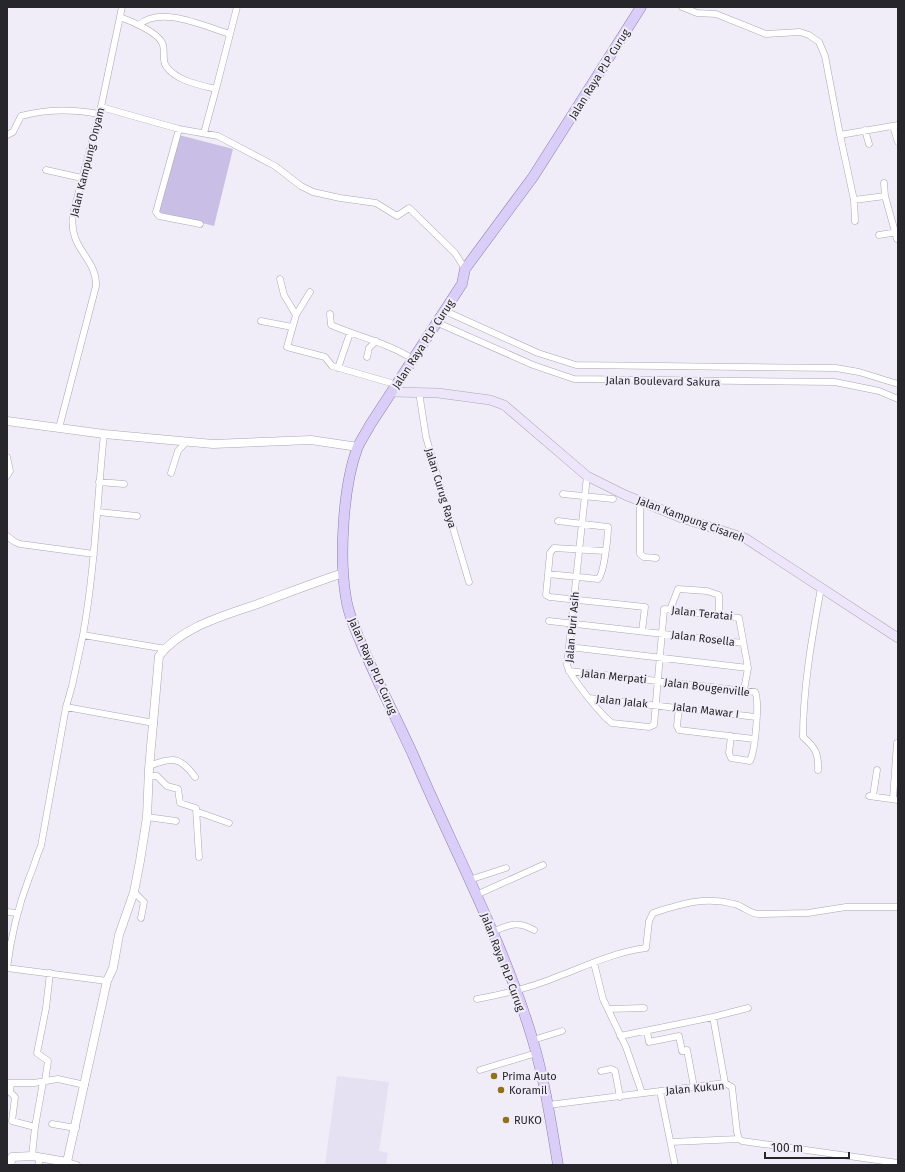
<svg xmlns="http://www.w3.org/2000/svg" width="905" height="1172" font-family="'Fira Sans',sans-serif">
<style>
.built{fill:#e5e0f2}
.green{fill:#c9bee5}
.lines{fill:none;stroke-linecap:round;stroke-linejoin:round}
.minor-casing{stroke:#a9a7b1;stroke-width:7}
.tertiary-casing{stroke:#a9a7b1;stroke-width:9}
.secondary-casing{stroke:#a9a7b1;stroke-width:10}
.primary-casing{stroke:#8c7ead;stroke-width:11}
.minor{stroke:#fff;stroke-width:6}
.tertiary{stroke:#fff;stroke-width:8}
.secondary{stroke:#ede6fb;stroke-width:9}
.primary{stroke:#dacef8;stroke-width:10}
.poi-dot{fill:#907117;stroke:#f0edf8;stroke-width:1.5}
.labels{text-anchor:middle;stroke-width:4;stroke-linejoin:round;paint-order:stroke}
.street-label{font-size:11px;fill:#27262a;stroke:#f0edf8}
.poi-label{font-size:11px;fill:#27262a;stroke:#f0edf8;text-anchor:start}
</style>
<rect width="100%" height="100%" fill="#f0edf8"/>
<path class="built" d="M337,1076L389,1082L379,1151L388,1153L386,1165H325Z"/>
<path class="green" d="M179,135L233,149L214,226L159,212Z"/>
<g class="lines">
<g class="minor-casing">
<path id="minor" d="M682,7L697,13L716,14L766,34L800,32L809,35L819,42L825,56L840,135L898,125
M120,17C131,21 160,33 163,45C165,52 162,60 166,66C176,81 200,85 216,89L204,133
M139,25C161,5 206,27 230,34
M216,89L237,7
M101,107L179,129L218,136L275,166L301,186L313,192L340,198L376,203L397,216L409,208L455,253L465,269
M893,126L898,142
M179,129L156,212L159,216L200,224
M865,130L869,144
M7,135L13,132L21,116C47,109 73,109 99,114
M840,135L854,200L885,196L884,183
M46,170L82,178
M885,196L897,239
M854,200L855,221
M879,235L898,232
M280,279L284,295L296,315
M310,292L296,315L287,347L325,357L332,366L391,383L396,387
M445,311L538,353L576,365L836,368L859,372L898,384
M330,314L331,325C359,337 388,343 413,359
M261,321L292,327
M438,323L533,365L574,379L835,382L879,391L898,399
M367,357L369,348L376,341
M338,368L350,333
M419,392L426,437L469,582
M59,428L96,286C97,257 68,250 73,214L101,107L122,7
M104,434C97,501 95,568 83,635L166,649
M7,457L10,471L7,476
M171,473L178,451L187,441
M587,476L567,665C570,677 602,716 612,723L649,727L654,725L664,609L739,618L748,668
M99,482L124,484
M563,494L613,499
M640,500V554L644,557L656,558
M98,512L137,516
M7,536L15,542L20,544L94,554
M605,551L554,548L550,553L546,595L550,597L645,607L642,631
M548,574L598,579C604,575 608,536 608,527L558,521
M670,610L678,589L707,591L719,595V615
M549,621L743,643
M83,635L72,686L66,707L154,723
M569,647L748,668L744,690
M569,671L755,692C760,701 755,751 750,761L731,758L729,753L731,736
M589,698L756,717
M679,707L677,726L679,730L754,739
M149,766C172,757 180,756 195,777
M818,770C819,754 815,747 803,737C803,687 812,637 821,588
M148,776H157L167,786L178,789L180,803L196,808L199,857
M869,796L898,800
M873,796L877,770
M893,799L897,743
M198,812L229,823
M147,817L176,821
M469,880L506,868
M134,892L144,902L141,918
M476,895L543,865
M7,912L17,913
M492,932C509,925 517,920 534,930
M594,963L603,999L626,1047L642,1093
M7,968C11,936 18,907 29,878C34,867 36,857 41,846L66,707
M7,968L107,981
M477,999C505,994 533,987 559,976C588,965 615,952 646,948L649,921L653,913C681,904 705,896 734,904C744,906 749,914 759,914L808,913L846,907H898
M608,1009L644,1008
M713,1017L725,1083
M647,1031L649,1042L679,1036L682,1051L687,1050L694,1087
M620,1036L713,1017L748,1008
M533,1040L562,1031
M480,1070L533,1054L536,1055
M601,1071L611,1069L615,1071L620,1097
M45,1081L48,1061L37,1053L46,1008L50,973
M7,1083H34L58,1079L85,1085
M11,1083L10,1092L15,1097L12,1121L35,1127L32,1156
M660,1091L675,1165
M548,1105L725,1083L732,1087L737,1132L739,1139L742,1141L898,1163
M52,1124L76,1128
M35,1127L43,1082
M671,1142L739,1139
M67,1162L77,1165
M38,1165L41,1157"/>
</g>
<g class="tertiary-casing">
<path id="tertiary" d="M7,421L104,434L213,444L311,440L358,447
M10,1165L12,1157L32,1156L67,1162L107,981L113,968L119,935L134,892L140,861L147,817L149,769L159,656C183,625 228,615 263,602C290,592 316,582 343,573"/>
</g>
<g class="secondary-casing">
<path id="secondary" d="M392,392L438,393L490,400L504,405L587,476L625,495L682,518L745,538L898,638"/>
</g>
<g class="primary-casing">
<path id="primary" d="M558,1165C551,1123 545,1082 533,1041C504,943 454,851 414,757C399,724 382,691 367,657C359,638 349,618 346,598C339,558 343,487 357,449C360,441 366,433 370,425L462,284L465,269L533,177L641,7"/>
</g>
<use href="#minor" class="minor"/>
<use href="#tertiary" class="tertiary"/>
<use href="#secondary" class="secondary"/>
<use href="#primary" class="primary"/>
</g>
<g class="poi-dot">
<circle cx="494" cy="1076" r="4"/>
<circle cx="501" cy="1090" r="4"/>
<circle cx="506" cy="1120" r="4"/>
</g>
<g class="labels">
<g class="street-label">
<text transform="translate(599 74) rotate(-58)" y="4">Jalan Raya PLP Curug</text>
<text transform="translate(87 162) rotate(-76)" y="4">Jalan Kampung Onyam</text>
<text transform="translate(423 344) rotate(-57)" y="4">Jalan Raya PLP Curug</text>
<text transform="translate(663 381) rotate(1)" y="4">Jalan Boulevard Sakura</text>
<text transform="translate(441 488) rotate(73)" y="4">Jalan Curug Raya</text>
<text transform="translate(691 519) rotate(20)" y="4">Jalan Kampung Cisareh</text>
<text transform="translate(702 613) rotate(6)" y="4">Jalan Teratai</text>
<text transform="translate(572 627) rotate(-85)" y="4">Jalan Puri Asih</text>
<text transform="translate(703 638) rotate(7)" y="4">Jalan Rosella</text>
<text transform="translate(373 666) rotate(66)" y="4">Jalan Raya PLP Curug</text>
<text transform="translate(614 676) rotate(6)" y="4">Jalan Merpati</text>
<text transform="translate(707 687) rotate(7)" y="4">Jalan Bougenville</text>
<text transform="translate(622 701) rotate(6)" y="4">Jalan Jalak</text>
<text transform="translate(706 710) rotate(7)" y="4">Jalan Mawar I</text>
<text transform="translate(503 962) rotate(69)" y="4">Jalan Raya PLP Curug</text>
<text transform="translate(695 1088) rotate(-5)" y="4">Jalan Kukun</text>
</g>
<g class="poi-label">
<text x="502" y="1080">Prima Auto</text>
<text x="509" y="1094">Koramil</text>
<text x="514" y="1124">RUKO</text>
</g>
</g>
<rect width="905" height="1172" fill="none" stroke="#27262a" stroke-width="16"/>
<path d="M765 1152v6h84v-6" fill="none" stroke="#27262a" stroke-width="2"/>
<text x="771" y="1152" font-size="12" fill="#27262a" stroke="#f0edf8" stroke-width="3" paint-order="stroke">100 m</text>
</svg>
